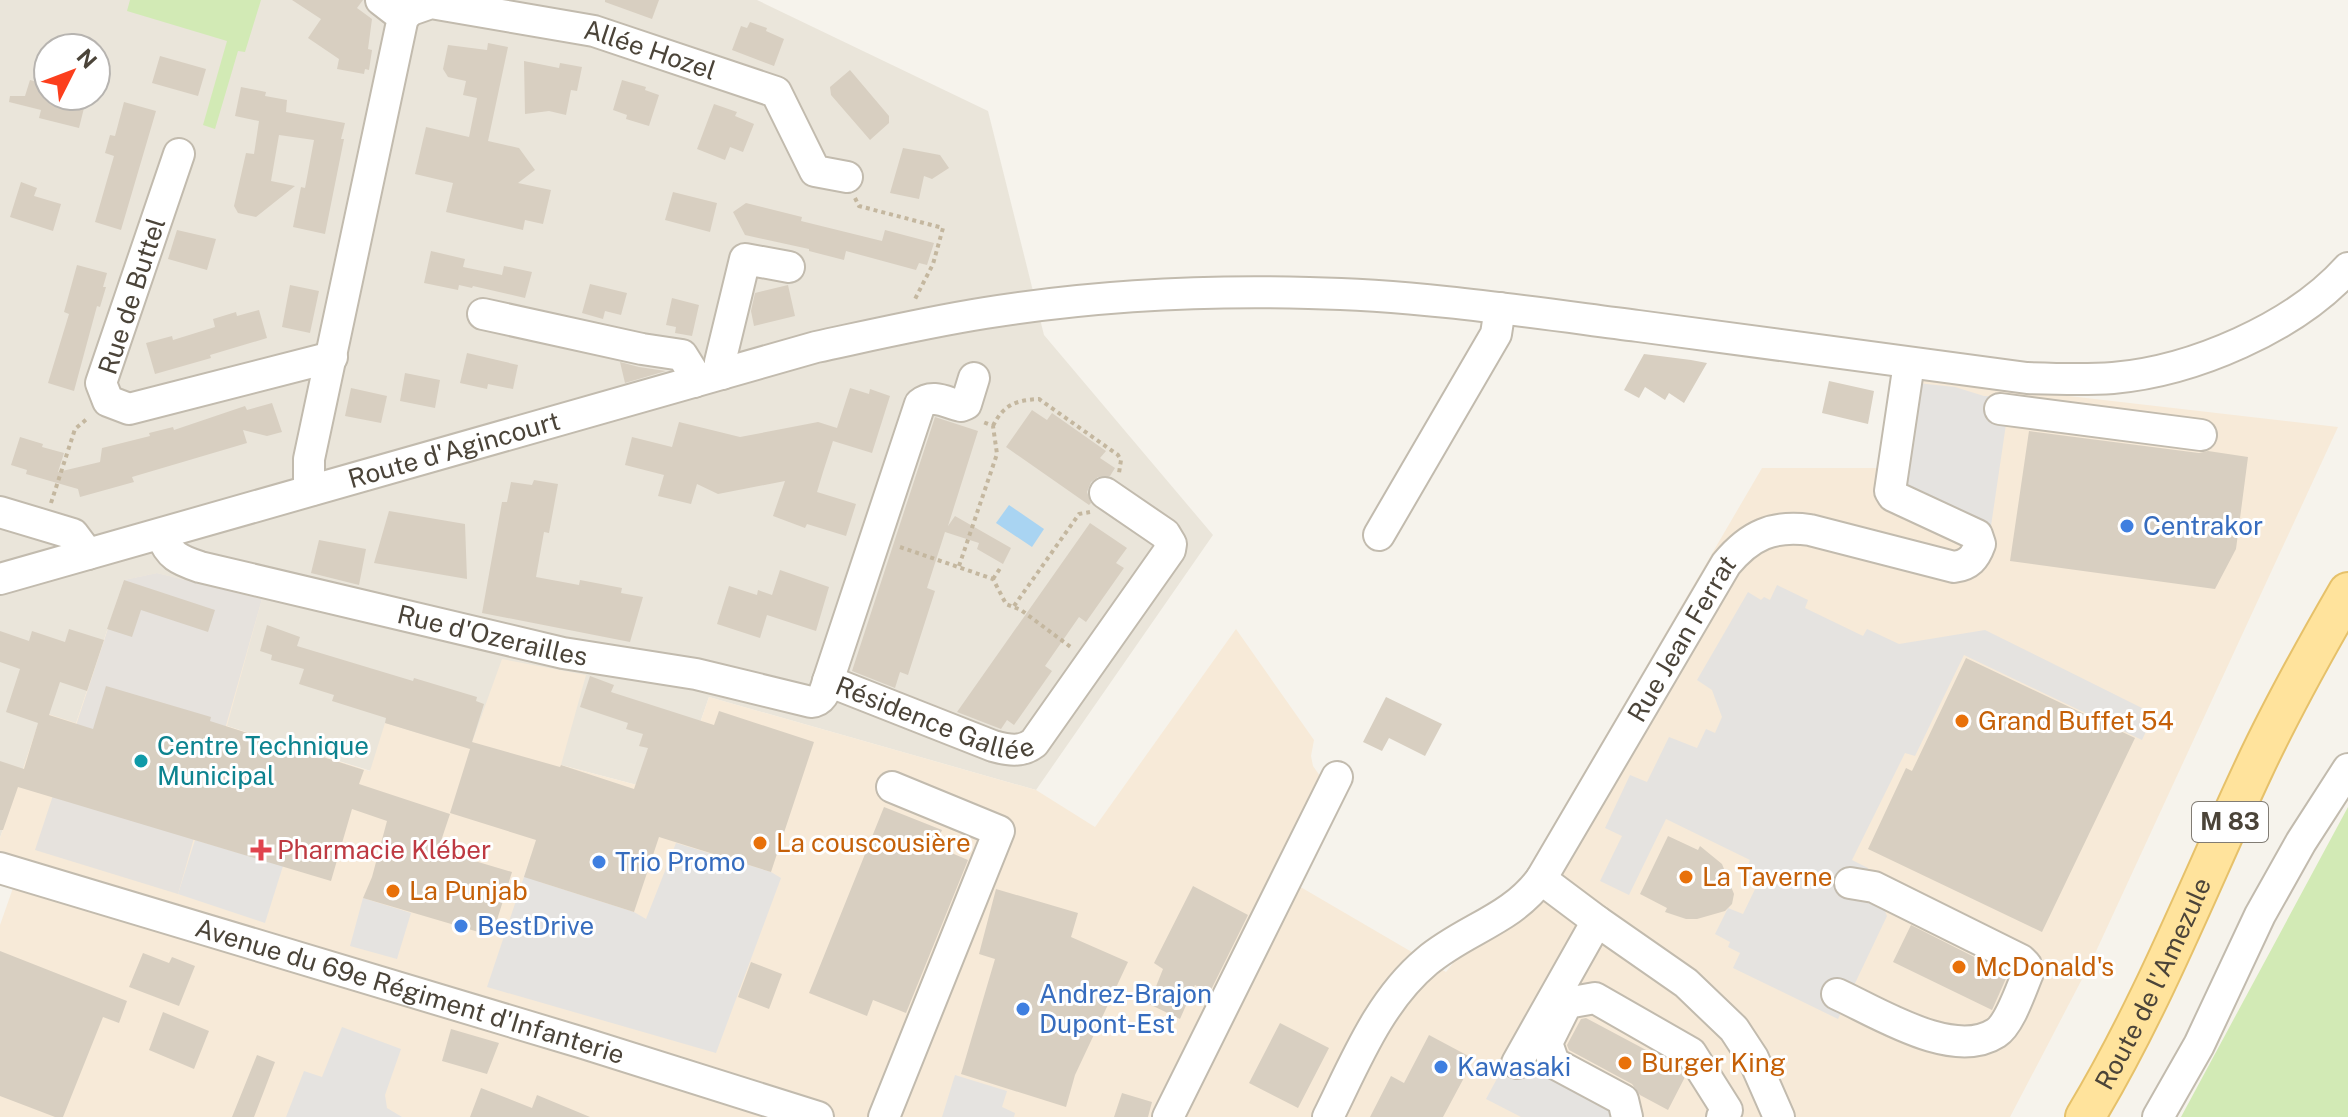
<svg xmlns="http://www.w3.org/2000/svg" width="2348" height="1117" font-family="'Public Sans',sans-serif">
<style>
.residential{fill:#eae5da;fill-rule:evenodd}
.commercial{fill:#f7ead8}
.industrial{fill:#e6e2dd}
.green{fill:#d2eab5}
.parking{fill:#e5e3e0}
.water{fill:#a9d4f2}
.building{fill:#d8cfc1}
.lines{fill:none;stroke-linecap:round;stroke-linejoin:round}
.minor-casing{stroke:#c2bbae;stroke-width:34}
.major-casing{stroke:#e6c16a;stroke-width:42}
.path{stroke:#c4b79f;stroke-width:4;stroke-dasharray:4 4;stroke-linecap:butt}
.minor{stroke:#fff;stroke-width:30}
.major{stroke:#ffe39c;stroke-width:38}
.shop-dot{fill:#3f7fe0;stroke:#fff;stroke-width:3}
.food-dot{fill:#e8710a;stroke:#fff;stroke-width:3}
.culture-dot{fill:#0f9aa8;stroke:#fff;stroke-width:3}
.health-dot{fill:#e0444e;stroke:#fff;stroke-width:3}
.labels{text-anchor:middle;stroke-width:6;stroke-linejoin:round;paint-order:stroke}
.shield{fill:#fff;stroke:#817c74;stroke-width:2}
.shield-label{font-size:24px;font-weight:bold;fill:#4b4439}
.street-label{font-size:26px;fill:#4b4439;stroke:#fff}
.shop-label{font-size:26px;fill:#366cbe;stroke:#fff;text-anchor:start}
.food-label{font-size:26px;fill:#c56008;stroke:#fff;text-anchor:start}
.culture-label{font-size:26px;fill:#0d838f;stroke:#fff;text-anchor:start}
.health-label{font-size:26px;fill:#be3a42;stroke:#fff;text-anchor:start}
</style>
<rect width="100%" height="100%" fill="#f6f3ec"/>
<path class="residential" d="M0,0H757L988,111L1044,335L1213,535L1036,790L709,697L675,795L561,765L471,746L371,771L227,726L124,580L76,724L42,713L0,838ZM48,48H96V96H48Z"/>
<path class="commercial" d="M1894,376L2338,427L2092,960L2010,1117H0V925L13,888L0,884V838L42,712L76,723L124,580L157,573L262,599L227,726L370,771L385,723L462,746L471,745L502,659L586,675L561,765L675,795L709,697L1036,790L1095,827L1236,629L1314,740L1311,756L1313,766L1325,783L1280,875L1446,972L1527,870L1762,468H1877Z"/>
<path class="industrial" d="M157,573L262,599L178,894L35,850L124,580Z"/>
<path class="green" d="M130,0H261L245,52L238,51L215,129L203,125L227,41L127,11Z
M2348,807V1117H2181Z"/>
<path class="parking" d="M1917,383L1955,387L1984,396L2010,397L1991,526L1901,486Z
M1777,585L1808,600L1805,608L1863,636L1867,629L1899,644L1985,630L2154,714L2142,740L1964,655L1915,756L1905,753L1852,860L1868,868L1866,892L1862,897L1884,909L1887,916L1838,1019L1733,968L1740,953L1728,947L1730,942L1715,934L1728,908L1743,914L1758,883L1744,876L1750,860L1666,819L1629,895L1600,881L1622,836L1605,828L1630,775L1647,782L1669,737L1697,748L1706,729L1715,733L1722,717L1712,690L1697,680L1748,592L1761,600L1764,597L1770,600Z
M195,840L283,866L265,923L178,894Z
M676,843L771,872L781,878L716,1053L487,987L531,856L540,882L634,912L646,919Z
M363,898L411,913L397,959L350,946Z
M342,1027L401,1049L385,1095L387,1108L402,1117H286L304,1071L322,1077Z
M1521,1034L1640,1117H1521L1486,1099Z
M955,1075L1007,1091L1002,1107L1015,1113L1014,1117H942Z"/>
<path class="water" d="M1009,505L1044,529L1032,547L996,523Z"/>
<path class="building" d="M292,0H363L357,8L372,19L368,49L372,50L369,70L365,69L364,74L337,69L339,59L308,38L321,19Z
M605,0H659L652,19L605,2Z
M750,22L767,28L766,31L784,39L774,66L732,50L741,26L747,28Z
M488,43L508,47L488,141L519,148L535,170L518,183L551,190L543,224L525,220L523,230L446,212L453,183L415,174L426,127L469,137L477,98L463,95L466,81L448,77L443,69L448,45L487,50Z
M160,56L206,69L198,96L152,83Z
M524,61L559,68L560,63L582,67L577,91L571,90L566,115L549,111L525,114Z
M850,70L889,116V123L870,140L831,95L830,87Z
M30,80L48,85V96H87L79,128L39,118L41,110L9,102L10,96H25Z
M622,80L646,87L645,90L659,95L649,126L626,119L627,115L613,110Z
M241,87L266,92L265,96L287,100L286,112L345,123L341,139H344L325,234L293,227L301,187L305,188L314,140L279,135L271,181L295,186L256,217L238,213L234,206L246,153L254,154L259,121L235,116Z
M124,102L156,111L121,230L95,222L114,156L105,153L110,135L115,136Z
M714,104L737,112L735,116L754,124L743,152L730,147L725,160L697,149Z
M903,148L940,155L949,168L932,179L924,176L919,199L890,193Z
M21,182L37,188L34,196L61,204L53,231L10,217Z
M673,192L717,203L710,232L665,220Z
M746,203L802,217L801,221L882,241L885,230L934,243L927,265L919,263L916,270L846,251L844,260L809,251V249L745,235L733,212Z
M177,230L216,239L207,270L168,259Z
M431,251L465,259L463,267L502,275L504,266L532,272L525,298L473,286L472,288L459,285L458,290L424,283Z
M77,265L107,273L103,287H106L100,307L97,306L74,391L48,383L69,314L64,312Z
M590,284L627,293L621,315L605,311L603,319L582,313Z
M290,285L319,291L310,333L282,327Z
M788,285L795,316L754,326L751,311L755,293Z
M672,298L699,305L692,336L675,333L676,327L666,325Z
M259,310L267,338L210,355L211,358L155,374L146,343L172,336L173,340L215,327L213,319L236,312L237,316Z
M467,353L518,365L513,389L488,384L487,389L460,383Z
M1644,354L1691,360L1707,363L1684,403L1669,393L1665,400L1645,387L1639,398L1624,390Z
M620,362L639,367L666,371L625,383Z
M405,373L440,380L435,408L400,401Z
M1829,381L1874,391L1868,424L1822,413Z
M351,388L387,396L381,423L345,416Z
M850,388L869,394L870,389L890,396L872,453L833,441L823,472L817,492L856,504L846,536L807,524L805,528L773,516L785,481L718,494L697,484L691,504L658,496L664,475L625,465L632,437L672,447L679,422L740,437L818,422L837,428Z
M272,403L282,432L267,436L243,430L247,443L132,477L134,482L80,497L78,489L26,474L27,470L11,465L20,437L43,444L42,447L64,453L58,472L100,462L102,448L150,436L149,433L173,427L174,430L245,406L247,410Z
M1032,410L1047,420L1052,413L1106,451L1100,458L1115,468L1110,476L1098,477L1091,482L1087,492L1091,503L1089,505L1006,447Z
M935,417L978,431L948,526L955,516L1011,548L1003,564L977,549L979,543L945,532L927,588L935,591L908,675L900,672L895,688L852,671Z
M2029,431L2199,453L2208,451L2248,457L2236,549L2215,589L2010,561Z
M534,480L558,484L549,533L544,532L536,577L579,585L580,580L622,588L621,593L643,597L630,642L482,613L502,502H507L511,482L532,485Z
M389,511L465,524L467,579L374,563Z
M1090,523L1127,548L1116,563L1124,568L1086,622L1079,617L1045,666L1052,671L1014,725L1007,720L1001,729L957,712Z
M319,540L366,549L359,585L311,573Z
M780,570L829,587L816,631L767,615L760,638L717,624L729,586L757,595L758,590L772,595Z
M124,580L215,610L208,632L141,610L132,637L107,629Z
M267,625L300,637L297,646L413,681L414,678L477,697L476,701L484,704L472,742L560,767L561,765L634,789L648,748L639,746L643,734L626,729L628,723L580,707L590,676L614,685L611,692L714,725L719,711L814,742L771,872L659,837L634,912L524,877L536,840L450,813L470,749L385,723L386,718L332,701L334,695L299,684L304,669L271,660L272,655L260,651Z
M69,629L104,640L87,691L60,682L49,715L93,729L106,686L211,717L210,721L364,770L359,784L450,814L438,850L512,872L492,936L363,898L372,877L387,821L352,809L331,881L18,787L3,830H0V761L24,769L38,723L6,712L20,669L0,662V631L29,641L32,631L65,642Z
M1966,658L2135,738L2042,932L1868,849L1906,768L1912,771Z
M1386,697L1442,724L1425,756L1389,738L1382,751L1363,742Z
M884,807L942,830L935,846L968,860L906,1013L873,1000L867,1016L809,993Z
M1668,836L1698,850L1700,846L1722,864L1734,894L1732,904L1725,911L1697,919H1686L1665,912L1667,908L1640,894Z
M1193,886L1248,915L1209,994L1195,985L1180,1019L1149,1004L1163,969L1154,963Z
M996,889L1078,913L1071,937L1128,962L1075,1075L1066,1107L961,1074L995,959L979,954Z
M1911,925L2008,974L1992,1010L1893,962Z
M0,951L127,1001L119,1023L103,1017L63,1117H55L0,1096Z
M143,953L169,963L172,957L195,966L179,1006L129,987Z
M751,962L782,974L769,1009L738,997Z
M163,1012L209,1031L194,1069L149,1050Z
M1586,1018L1678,1067L1685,1077L1668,1110L1640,1095L1632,1084L1569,1050L1567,1045L1581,1019Z
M1280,1023L1329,1048L1298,1108L1249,1083Z
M451,1029L499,1043L487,1074L442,1061Z
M1429,1035L1474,1059L1443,1117H1370L1391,1076L1404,1083Z
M257,1055L275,1062L264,1091L254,1117H232Z
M481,1088L532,1108L537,1095L590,1117H470Z
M1122,1093L1152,1102L1148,1117H1114Z"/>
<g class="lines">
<g class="minor-casing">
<g id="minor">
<path id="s1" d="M403,17L411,10L431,3L594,31L776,92L815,171L847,177"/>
<path d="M179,154L101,383L108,401L129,409L332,357"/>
<path d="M483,314L642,349L682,355L692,371L694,382"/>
<path d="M722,374L720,362L745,259L789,267"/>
<path d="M2000,409L2201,435"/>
<path d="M312,490L309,480V459L403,17L381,0"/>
<path d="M0,512L73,534L88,554"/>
<path id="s2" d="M161,534C169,556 179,560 200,567L563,653L696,674L811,702C823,701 825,691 828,681L920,404C933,393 947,403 961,406L966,404L974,378"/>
<path d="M1379,535L1496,334L1500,308"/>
<path id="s3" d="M0,579L816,347C872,335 928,322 985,313C1091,296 1201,290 1309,293C1419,295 1529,312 1638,326C1768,344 1898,361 2027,378C2056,379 2085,380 2113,378C2193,371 2294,328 2348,268"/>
<path id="s4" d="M828,681L993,746C1008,750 1021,753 1034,743L1170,550L1171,544L1165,534L1105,493"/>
<path id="s5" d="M0,868L583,1043L818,1117"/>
<path d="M1541,879L1597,921L1686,983L1734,1029L1753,1058L1779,1117"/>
<path d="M1837,994C1877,1012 1953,1061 1996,1033C2010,1024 2021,989 2028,973L2026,965L2021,960L1874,887L1850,883"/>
<path d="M1517,1063L1597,921"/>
<path d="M884,1117L999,831L892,787"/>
<path d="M1168,1117L1337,777"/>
<path id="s6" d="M1328,1117C1355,1063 1379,1001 1427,961C1465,929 1511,920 1541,879L1726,564C1750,535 1773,525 1810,530L1954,567C1969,565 1975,558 1980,544L1977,535L1893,496L1890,491L1909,363"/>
<path d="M1627,1117L1623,1100L1554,1063L1547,1043L1567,1003L1595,998L1691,1053L1727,1110L1722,1117"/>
<path d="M2158,1117L2199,1045L2260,915L2301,842L2348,769"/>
</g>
</g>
<g class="major-casing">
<g id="major">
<path id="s7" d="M2085,1117C2152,1006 2199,885 2254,768C2282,708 2315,649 2348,592"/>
</g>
</g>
<path class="path" d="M855,198L859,206L943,228L933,264L914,301
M993,426C1003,405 1016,400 1039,399L1118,455L1121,460L1119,473
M51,503L75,429L88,418
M900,547L993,579L1006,604L1021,610L1072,648
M959,566L997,454L993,426L983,422
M993,579L1001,567
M1014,606L1079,514L1090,512"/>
<use href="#minor" class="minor"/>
<use href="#major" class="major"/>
</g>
<g class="shop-dot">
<circle cx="2127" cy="526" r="8"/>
<circle cx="599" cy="862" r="8"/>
<circle cx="461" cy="926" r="8"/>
<circle cx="1023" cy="1009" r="8"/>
<circle cx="1441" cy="1067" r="8"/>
</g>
<g class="food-dot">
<circle cx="1962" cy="721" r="8"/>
<circle cx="760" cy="843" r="8"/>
<circle cx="1686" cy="877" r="8"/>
<circle cx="393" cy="891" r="8"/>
<circle cx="1959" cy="967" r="8"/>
<circle cx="1625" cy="1063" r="8"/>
</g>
<circle class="culture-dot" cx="141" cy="761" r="8"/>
<path class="health-dot" d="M257 838h8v8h8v8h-8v8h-8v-8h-8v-8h8z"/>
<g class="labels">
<rect class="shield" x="2192" y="802" width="76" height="40" rx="6"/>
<g class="shield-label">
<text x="2230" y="830">M 83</text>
</g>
<g class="street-label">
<text dy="9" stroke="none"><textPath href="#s1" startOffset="256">Allée Hozel</textPath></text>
<text transform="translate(132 296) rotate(-72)" y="9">Rue de Buttel</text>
<text dy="9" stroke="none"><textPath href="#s3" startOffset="472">Route d'Agincourt</textPath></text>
<text dy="9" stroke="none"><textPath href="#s2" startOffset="354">Rue d'Ozerailles</textPath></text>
<text dy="9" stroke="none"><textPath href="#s6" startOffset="606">Rue Jean Ferrat</textPath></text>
<text dy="9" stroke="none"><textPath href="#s4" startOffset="114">Résidence Gallée</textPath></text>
<text dy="9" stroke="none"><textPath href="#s7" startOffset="150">Route de l'Amezule</textPath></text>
<text dy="9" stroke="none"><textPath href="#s5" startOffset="428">Avenue du 69e Régiment d'Infanterie</textPath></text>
</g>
<g class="shop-label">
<text x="2143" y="535">Centrakor</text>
<text x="615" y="871">Trio Promo</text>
<text x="477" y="935">BestDrive</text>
<text x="1039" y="1003">Andrez-Brajon<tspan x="1039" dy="30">Dupont-Est</tspan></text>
<text x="1457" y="1076">Kawasaki</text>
</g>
<g class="food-label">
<text x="1978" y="730">Grand Buffet 54</text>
<text x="776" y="852">La couscousière</text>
<text x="1702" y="886">La Taverne</text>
<text x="409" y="900">La Punjab</text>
<text x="1975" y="976">McDonald's</text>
<text x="1641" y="1072">Burger King</text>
</g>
<g class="culture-label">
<text x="157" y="755">Centre Technique<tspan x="157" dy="30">Municipal</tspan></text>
</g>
<g class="health-label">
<text x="277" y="859">Pharmacie Kléber</text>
</g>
</g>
<g transform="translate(72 72) rotate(48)"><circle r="38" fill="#ffffff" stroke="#b7b4b0" stroke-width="2"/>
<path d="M0-6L14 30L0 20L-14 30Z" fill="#fc3f1d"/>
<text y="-12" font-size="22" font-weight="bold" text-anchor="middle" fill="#4b4439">N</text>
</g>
</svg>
